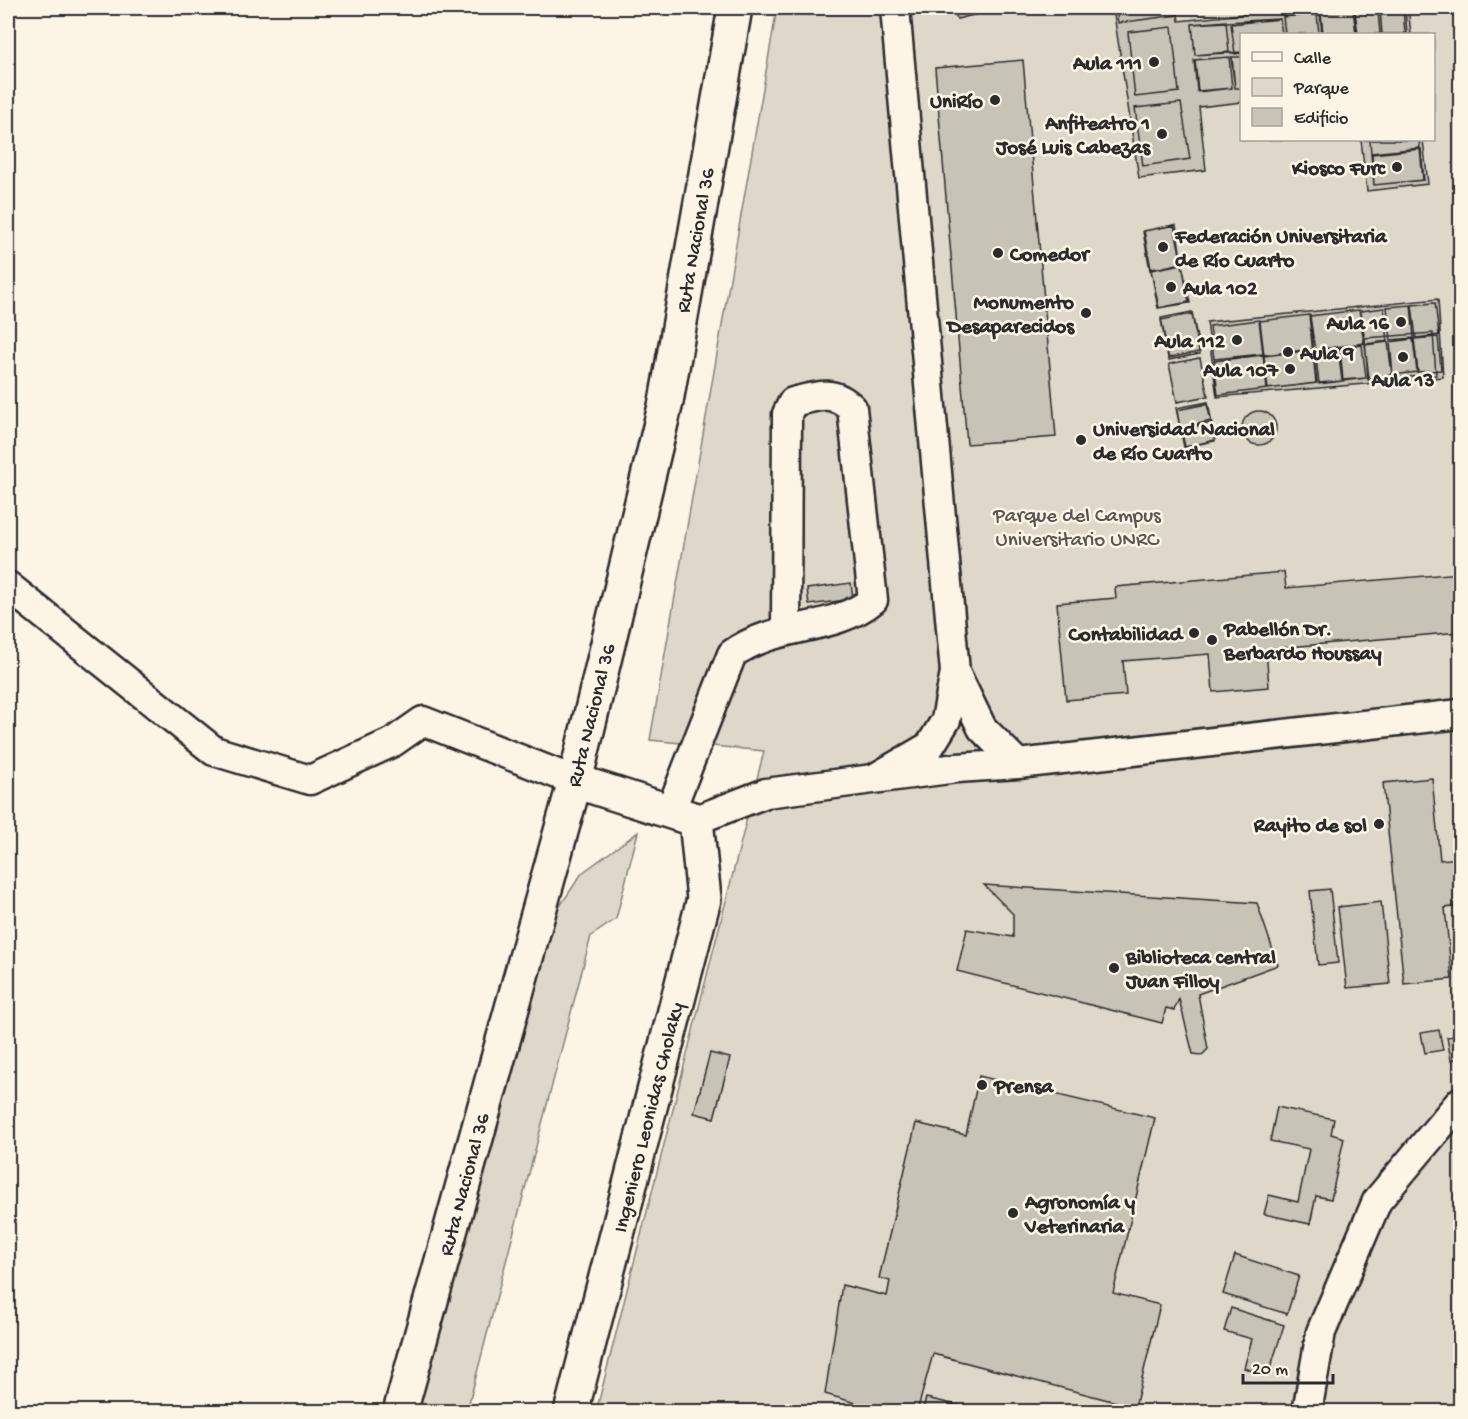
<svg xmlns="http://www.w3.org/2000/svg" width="1468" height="1419" font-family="'Gochi Hand',sans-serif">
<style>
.green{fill:#ded8ca;stroke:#84827a;stroke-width:1.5;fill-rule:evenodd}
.building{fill:#c8c3b7;stroke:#2b2b2b;stroke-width:1.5}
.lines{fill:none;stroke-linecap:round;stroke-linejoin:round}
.minor-casing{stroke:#2b2b2b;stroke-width:33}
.major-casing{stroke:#2b2b2b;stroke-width:38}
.highway-casing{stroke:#2b2b2b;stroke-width:38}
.minor{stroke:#fcf5e5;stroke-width:28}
.major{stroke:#fcf5e5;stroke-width:33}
.highway{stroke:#fcf5e5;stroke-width:33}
.poi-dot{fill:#2b2b2b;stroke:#fcf5e5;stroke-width:2}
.labels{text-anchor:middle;stroke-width:5;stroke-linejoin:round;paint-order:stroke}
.poi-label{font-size:21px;font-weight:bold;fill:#2b2b2b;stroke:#fcf5e5;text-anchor:end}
.street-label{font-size:21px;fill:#2b2b2b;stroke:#fcf5e5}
.park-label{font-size:21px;fill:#585653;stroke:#fcf5e5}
</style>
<rect width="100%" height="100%" fill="#fcf5e5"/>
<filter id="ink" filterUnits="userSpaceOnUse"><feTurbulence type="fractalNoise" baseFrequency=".0167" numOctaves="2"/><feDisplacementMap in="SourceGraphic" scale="12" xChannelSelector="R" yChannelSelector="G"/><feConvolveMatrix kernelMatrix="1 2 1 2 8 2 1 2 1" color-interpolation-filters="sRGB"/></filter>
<g filter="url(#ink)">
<path class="green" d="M777,8H1460V1411L596,1412L764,751L650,740ZM1242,34H1434V140H1242Z
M638,832L616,919L591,936L467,1411L413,1412L554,915L582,873Z"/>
<path class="building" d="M954,8H1002L957,19Z
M1113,8H1177L1179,21L1300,8H1408L1411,34H1242V102L1199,107L1206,170L1139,178Z
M1116,8H1176L1177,15L1118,23Z
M1390,8H1405L1407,34H1358L1355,11Z
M1403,8L1405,34H1382L1380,9Z
M1453,8H1460V53Z
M1353,9L1356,34H1322L1320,13Z
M1355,10L1357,34H1323L1321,13Z
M1378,10L1380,34H1357L1355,12Z
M1317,13L1319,34H1285L1283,16Z
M1317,14L1319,34H1285L1283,17Z
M1280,19L1282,34H1242V53L1235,54L1231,24Z
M1280,19L1282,34H1242V52L1195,55L1192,24Z
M1226,21L1229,52L1195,55L1192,24Z
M1172,27L1179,92L1135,97L1128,32Z
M1229,57L1232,88L1198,92L1195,60Z
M1229,57L1232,88L1197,91L1194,60Z
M1231,57H1242V88H1235Z
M1232,57H1242V88H1235Z
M1023,60L1056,437L967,444L935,68Z
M1181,103L1190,159L1143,166L1135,108Z
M1361,140H1423L1428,184L1367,191Z
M1370,140H1419L1420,148L1371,153Z
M1420,149L1423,180L1374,185L1371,154Z
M1421,149L1424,180L1374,185L1372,154Z
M1174,225L1182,263L1150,270L1143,231Z
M1176,225L1182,264L1151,269L1144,231Z
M1182,264L1189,302L1158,308L1151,270Z
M1182,264L1190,303L1159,308L1151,270Z
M1438,299L1443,377L1217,397L1207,322Z
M1435,303L1439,335L1416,338L1412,305Z
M1411,305L1414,338L1391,340L1387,307Z
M1384,308L1388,341L1365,344L1361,311Z
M1359,310L1364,343L1315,350L1310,316Z
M1192,312L1200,354L1169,360L1161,318Z
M1192,314L1199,352L1168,358L1161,320Z
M1309,315L1313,349L1264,355L1260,321Z
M1309,315L1316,383L1267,389L1260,321Z
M1259,320L1263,354L1214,359L1210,326Z
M1433,333L1436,375L1368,380L1365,338Z
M1438,337L1441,370L1418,372L1414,339Z
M1413,339L1417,372L1393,375L1390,342Z
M1388,342L1392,375L1369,378L1365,345Z
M1362,345L1366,378L1343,381L1340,348Z
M1362,345L1366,378L1343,380L1339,347Z
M1338,348L1342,381L1319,384L1315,351Z
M1338,348L1342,381L1319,383L1315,350Z
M1313,350L1317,383L1268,389L1264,356Z
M1263,355L1267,389L1218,395L1214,361Z
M1200,358L1208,396L1177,402L1169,364Z
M1208,402L1215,441L1184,447L1176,408Z
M1207,404L1211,421L1180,428L1177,410Z
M1242 428a17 17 0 1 1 34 0a17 17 0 1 1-34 0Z
M1211,423L1215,440L1185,447L1181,429Z
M1284,572L1286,588L1460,573V632L1266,649L1269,687L1213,692L1210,654L1123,661L1126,695L1066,700L1057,603L1116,598L1115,587Z
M851,583L853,599L809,605L807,589Z
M1432,778L1440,860L1460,858V906L1445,908L1452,979L1404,984L1383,783Z
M984,885L1257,903L1278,965L1198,994L1208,1049L1202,1055L1193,1054L1179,999L1174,1010L1166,1008L1162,1023L957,971L967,929L1013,937V914Z
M1330,889L1338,963L1318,965L1310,891Z
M1381,902L1390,984L1347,988L1338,907Z
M1439,1030L1443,1050L1425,1053L1421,1033Z
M1460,1035V1058L1451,1060L1447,1037Z
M710,1053L730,1058L714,1118L694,1113Z
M979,1076L1155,1118L1113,1293L1160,1305L1135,1407L933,1354L917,1412H887L825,1394L842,1285L887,1296L890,1281L879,1278L916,1123L966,1135Z
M1277,1107L1334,1119L1331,1134L1344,1138L1331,1199L1316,1196L1310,1224L1264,1214L1269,1195L1298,1202L1309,1149L1270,1141Z
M1235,1255L1299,1276L1287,1314L1223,1294Z
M1231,1308L1284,1325L1268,1376L1244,1368L1252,1339L1224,1331Z
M926,1398L988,1412H922Z"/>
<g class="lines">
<g class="minor-casing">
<path id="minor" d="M8,586L214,751L310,780L393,742L423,721L575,781
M955,672L982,728L1018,764
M875,778L930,746L946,720L955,672L895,8
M670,812L732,654C774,623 834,632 873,600L852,408C833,389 817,396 793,402L787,414L786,631
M696,820L766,793L957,768L1018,764L1460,714
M1307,1412L1321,1332L1377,1201L1460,1102"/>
</g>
<g class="major-casing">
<path id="major" d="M571,1412L704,899L696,820L575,781"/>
</g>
<g class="highway-casing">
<path id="highway" d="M400,1412L575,781L666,402L735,8"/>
</g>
<use href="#minor" class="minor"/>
<use href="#major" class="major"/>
<use href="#highway" class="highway"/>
</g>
</g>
<g class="poi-dot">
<circle cx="1154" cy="62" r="6"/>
<circle cx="995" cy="100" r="6"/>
<circle cx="1162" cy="134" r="6"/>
<circle cx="1397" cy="167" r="6"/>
<circle cx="1163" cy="247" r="6"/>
<circle cx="998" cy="253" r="6"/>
<circle cx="1171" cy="287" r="6"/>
<circle cx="1086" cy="313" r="6"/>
<circle cx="1401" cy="322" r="6"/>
<circle cx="1237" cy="340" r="6"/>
<circle cx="1288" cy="352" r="6"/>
<circle cx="1403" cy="357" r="6"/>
<circle cx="1290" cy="369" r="6"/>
<circle cx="1081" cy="440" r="6"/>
<circle cx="1194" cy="633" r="6"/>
<circle cx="1212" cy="640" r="6"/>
<circle cx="1379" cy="824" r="6"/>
<circle cx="1114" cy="968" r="6"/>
<circle cx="982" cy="1085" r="6"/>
<circle cx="1013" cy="1213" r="6"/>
</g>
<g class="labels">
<g class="poi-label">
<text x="1142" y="69">Aula 111</text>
<text x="983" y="107">UniRío</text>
<text x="1150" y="129">Anfiteatro 1<tspan x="1150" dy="24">José Luis Cabezas</tspan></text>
<text x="1385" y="174">Kiosco Furc</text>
<text x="1175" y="242" text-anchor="start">Federación Universitaria<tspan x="1175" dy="24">de Río Cuarto</tspan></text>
<text x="1010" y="260" text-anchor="start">Comedor</text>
<text x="1183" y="294" text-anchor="start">Aula 102</text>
<text x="1074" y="308">Monumento<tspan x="1074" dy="24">Desaparecidos</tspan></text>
<text x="1389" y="329">Aula 16</text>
<text x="1225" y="347">Aula 112</text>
<text x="1300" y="359" text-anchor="start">Aula 9</text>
<text x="1278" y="376">Aula 107</text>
<text x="1403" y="386" text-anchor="middle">Aula 13</text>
<text x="1093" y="435" text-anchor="start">Universidad Nacional<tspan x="1093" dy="24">de Río Cuarto</tspan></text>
<text x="1224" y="635" text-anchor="start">Pabellón Dr.<tspan x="1224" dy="24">Berbardo Houssay</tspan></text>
<text x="1182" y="640">Contabilidad</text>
<text x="1367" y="831">Rayito de sol</text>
<text x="1126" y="963" text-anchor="start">Biblioteca central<tspan x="1126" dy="24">Juan Filloy</tspan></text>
<text x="994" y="1092" text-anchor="start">Prensa</text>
<text x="1025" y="1208" text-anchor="start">Agronomía y<tspan x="1025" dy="24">Veterinaria</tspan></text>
</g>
<g class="street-label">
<text transform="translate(694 240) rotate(-80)" y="7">Ruta Nacional 36</text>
<text transform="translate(590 715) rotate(-76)" y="7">Ruta Nacional 36</text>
<text transform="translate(647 1117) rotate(-76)" y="7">Ingeniero Leonidas Cholaky</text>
<text transform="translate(463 1184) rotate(-75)" y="7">Ruta Nacional 36</text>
</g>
<g class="park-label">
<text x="1077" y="521">Parque del Campus<tspan x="1077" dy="24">Universitario UNRC</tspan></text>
</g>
</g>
<rect width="1468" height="1419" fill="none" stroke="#fcf5e5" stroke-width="30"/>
<rect x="15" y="15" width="1438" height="1389" fill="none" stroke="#2b2b2b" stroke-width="2" filter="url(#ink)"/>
<rect x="1240" y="33" width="195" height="108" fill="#fcf5e5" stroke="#a8a49b" stroke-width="1.5"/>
<rect x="1252" y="52" width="30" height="9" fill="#fcf5e5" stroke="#a8a49b" stroke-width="1.5"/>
<text x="1294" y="63" font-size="18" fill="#2b2b2b">Calle</text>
<rect x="1252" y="78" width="30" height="18" fill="#ded8ca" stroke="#a8a49b" stroke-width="1.5"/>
<text x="1294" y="93" font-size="18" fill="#2b2b2b">Parque</text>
<rect x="1252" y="108" width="30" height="18" fill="#c8c3b7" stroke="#a8a49b" stroke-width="1.5"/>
<text x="1294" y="123" font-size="18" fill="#2b2b2b">Edificio</text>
<path d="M1243 1374v9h90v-9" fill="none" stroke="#2b2b2b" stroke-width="3"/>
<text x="1252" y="1374" font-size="18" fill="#2b2b2b" stroke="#fcf5e5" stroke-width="4.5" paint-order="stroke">20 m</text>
</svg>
